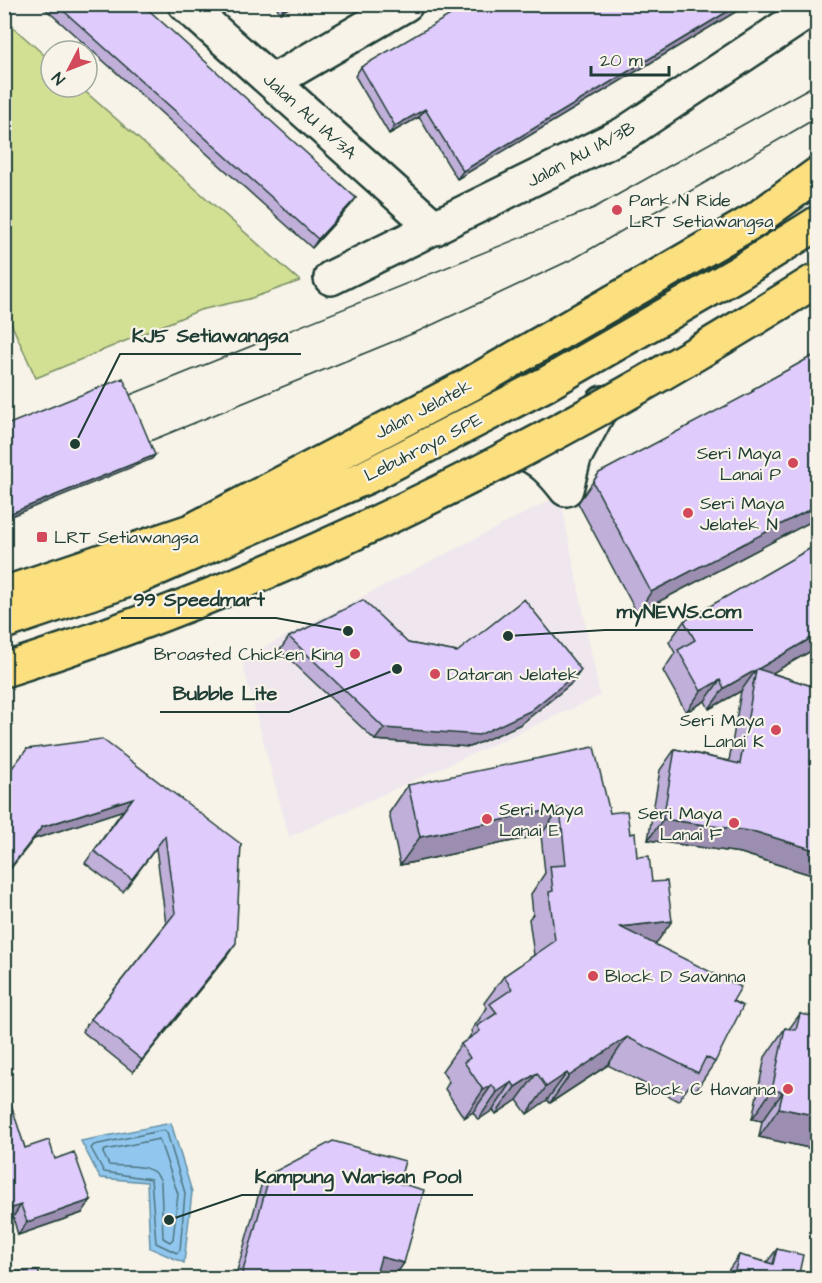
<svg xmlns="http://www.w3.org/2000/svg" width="822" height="1283" font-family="'Architects Daughter',sans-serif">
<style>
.built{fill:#f0e7ee}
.green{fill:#d2e094;stroke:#788e64;stroke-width:1.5}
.water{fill:#91c7ef;stroke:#6390a4;stroke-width:1.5}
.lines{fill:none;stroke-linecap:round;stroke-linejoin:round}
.shore{stroke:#4d747f;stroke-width:1.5}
.minor-casing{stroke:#1f3d34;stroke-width:38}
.major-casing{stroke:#1f3d34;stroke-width:38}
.highway-casing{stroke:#1f3d34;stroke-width:38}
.minor{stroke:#f7f3e8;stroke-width:33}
.major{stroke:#fce080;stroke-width:33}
.highway{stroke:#fce080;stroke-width:33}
.tram{stroke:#1f3d34;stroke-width:1.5}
.highway-bridge-casing{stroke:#1f3d34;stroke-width:38;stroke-linecap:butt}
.highway-bridge{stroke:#fce080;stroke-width:33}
.wall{fill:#c0afd9;stroke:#1f3d34;stroke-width:1.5}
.shaded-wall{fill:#9c8eb0;stroke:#1f3d34;stroke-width:1.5}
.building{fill:#dfcbfc;stroke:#1f3d34;stroke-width:1.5}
.poi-dot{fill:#d1495b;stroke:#f7f3e8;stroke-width:2}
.labels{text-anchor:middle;stroke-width:4.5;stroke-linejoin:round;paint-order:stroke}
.street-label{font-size:18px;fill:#1f3d34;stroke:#f7f3e8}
.poi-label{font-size:18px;fill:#1f3d34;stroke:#f7f3e8;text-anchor:start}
.leader{fill:none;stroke:#1f3d34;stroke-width:2}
.callout-dot{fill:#1f3d34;stroke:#f7f3e8;stroke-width:2}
.callout-label{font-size:20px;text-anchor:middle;font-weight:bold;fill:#1f3d34;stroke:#f7f3e8;stroke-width:4.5;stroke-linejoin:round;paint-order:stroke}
</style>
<rect width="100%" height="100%" fill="#f7f3e8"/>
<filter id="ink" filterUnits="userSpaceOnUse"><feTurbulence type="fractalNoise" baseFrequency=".0167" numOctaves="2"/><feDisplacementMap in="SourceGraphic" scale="12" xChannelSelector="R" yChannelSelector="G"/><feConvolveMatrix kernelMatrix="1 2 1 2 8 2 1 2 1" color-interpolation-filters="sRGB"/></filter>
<g filter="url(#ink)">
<path class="built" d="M560,495L600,696L289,837L241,659Z"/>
<path class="green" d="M5,20L51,61V87H80L300,281L249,299L200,310L36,378L5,310Z"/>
<path class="water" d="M171,1123L192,1192L184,1263L150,1248L147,1182L100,1178L81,1141Z"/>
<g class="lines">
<path class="shore" d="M164,1130L167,1133L185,1193L180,1250L177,1253L156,1243L151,1179L104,1172L91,1148L94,1145Z
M159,1139L178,1194L173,1239L170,1242L163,1238L161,1182C155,1162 126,1167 109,1165L103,1153L105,1150Z"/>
<g class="minor-casing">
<path id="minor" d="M185,4L435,228
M272,82L406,4
M331,278L624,134L818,5
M520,451C540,458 553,472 566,489
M566,489L574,458L603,403"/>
</g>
<g class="major-casing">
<path id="major" d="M4,594L191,531L469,385L755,220L818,174"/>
</g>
<g class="highway-casing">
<path id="highway" d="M4,622L140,576L366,477L546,384L740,272L818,223"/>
</g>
<use href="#minor" class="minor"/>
<use href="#major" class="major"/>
<use href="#highway" class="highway"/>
<path class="tram" d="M115,401L594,208L818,83
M133,448L419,331L575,258L818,117"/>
<g class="highway-bridge-casing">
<path id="highway-bridge" d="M4,670C288,580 566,438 818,279"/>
</g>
<use href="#highway-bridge" class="highway-bridge"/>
</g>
<path class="wall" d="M40,4H132L356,198L350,206L312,248Z
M275,4H295L280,13Z
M737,11L457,179L419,117L389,134L355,76L361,67Z
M818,353V526L814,520L637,613L578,503L599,473L751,393L753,389Z
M818,544V647L772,673L818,688V877L741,853L648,840L660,770L675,749L729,761L741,691L709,709L705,701L686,712L663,671L675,653L669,642L684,621Z
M289,637L408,643L457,652L581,670L572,683L521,724L470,747L375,740L280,650Z
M27,749L241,844L227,956L133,1072L82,1031L91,1019L166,924L156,848L123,892L85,863L123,810L34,839Z
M408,785L610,813L630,834L637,857L655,944L733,1001L715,1062L696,1090L689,1086L678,1101L608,1065L550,1103L547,1100L527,1114L517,1100L496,1114L493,1110L478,1120L473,1112L464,1118L445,1089L449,1082L442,1071L461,1044L468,1039L472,1033L471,1031L487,1008L484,1003L504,976L534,955L529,919L533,914L531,894L545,873L541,835L400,865L389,813Z
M800,1014L818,1150L759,1137L762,1121L752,1119L765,1057L785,1028L789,1029Z
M4,1089L25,1148L55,1159L82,1213L18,1235L13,1217L4,1220Z
M270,1174L399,1183L404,1263L395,1276L377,1271L375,1278H235L261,1186Z
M777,1249L798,1278H723L739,1255L767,1262Z"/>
<path class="shaded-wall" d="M287,4H295L280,13Z
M740,4H742L737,11L457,179L463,171Z
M425,109L419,117L389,134L395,126Z
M356,198L350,206L312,248L318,239Z
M155,455L152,459L4,519V516Z
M818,505V515L814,520L637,613L651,592Z
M818,634V647L753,684L758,669Z
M581,670L572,683L521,724L470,747L375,740L384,728Z
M756,670L741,691L709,709L724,688Z
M720,680L705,701L686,712L701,691Z
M133,798L124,810L34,839L4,877L42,827Z
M560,808L541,835L400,865L420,837Z
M663,819L756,832L818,851V877L741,853L648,840Z
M672,921L653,948L620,927Z
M236,943L227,956L133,1072L142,1060Z
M627,1037L608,1065L550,1103L569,1076Z
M537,1073L517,1100L496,1114L515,1087Z
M567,1073L547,1100L527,1114L546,1087Z
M512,1082L493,1110L478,1120L497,1092Z
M492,1085L473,1112L464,1118L483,1090Z
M772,1090L783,1092L762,1121L752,1119Z
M779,1108L818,1116V1150L759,1137Z
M91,1200L82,1213L18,1235L27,1222Z
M21,1205L13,1217L4,1220V1215L9,1209Z
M381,1257L404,1263L395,1276L372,1269Z"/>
<path class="building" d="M56,4H132L133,5L134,4H142L356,198L318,239Z
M469,4H740L463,171L425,109L395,126L361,67Z
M818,353V505L651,592L593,482L599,473L754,391L753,389Z
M123,378L155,455L4,516V426Z
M818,544V634L758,669L818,688V851L756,832L663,819L675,749L740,764L756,670L724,688L720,680L701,691L678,650L695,640L684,621Z
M524,599L581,670L530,711L479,735L384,728L289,637L363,600L408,643L457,652Z
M102,739L241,844L236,943L142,1060L91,1019L175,913L165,836L132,879L94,851L133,798L42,827L4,876V778L27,749Z
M594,747L610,813L627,811L630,834L635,833L637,857L649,856L652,882L667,881L672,921L620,927L741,987L733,1001L743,1006L715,1062L706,1057L698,1073L627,1037L569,1076L567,1073L546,1087L537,1073L515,1087L512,1082L497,1092L492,1085L483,1090L464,1062L470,1058L461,1044L480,1031L477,1026L497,1013L490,1004L512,989L504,976L555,941L549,892L553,891L550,866L566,865L560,808L420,837L408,785Z
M800,1014L818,1017V1116L779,1108L783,1092L772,1090L785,1028L796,1030Z
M4,1089H6L25,1148L49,1140L55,1159L74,1152L91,1200L27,1222L21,1205L9,1209L4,1195V1176L6,1175L4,1172Z
M333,1141L405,1161L399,1183L424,1190L404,1263L381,1257L375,1278H241L270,1174Z
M777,1249L803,1255L798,1278H733L739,1255L773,1264Z
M39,1271V1278H4V1272Z"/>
</g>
<g class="poi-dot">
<circle cx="617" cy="210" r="6"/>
<circle cx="793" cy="463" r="6"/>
<circle cx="688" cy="513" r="6"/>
<rect x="36" y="531" width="12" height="12" rx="3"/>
<circle cx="355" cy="654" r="6"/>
<circle cx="435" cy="674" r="6"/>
<circle cx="776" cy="730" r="6"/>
<circle cx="487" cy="819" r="6"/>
<circle cx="734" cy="823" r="6"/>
<circle cx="593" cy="976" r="6"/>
<circle cx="788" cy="1089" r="6"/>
</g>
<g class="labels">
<g class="street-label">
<text transform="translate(310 116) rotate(42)" y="6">Jalan AU 1A/3A</text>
<text transform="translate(581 154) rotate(-28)" y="6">Jalan AU 1A/3B</text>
<text transform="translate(423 409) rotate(-28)" y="6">Jalan Jelatek</text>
<text transform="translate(423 447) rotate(-27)" y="6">Lebuhraya SPE</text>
</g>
<g class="poi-label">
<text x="629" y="206">Park N Ride<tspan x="629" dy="21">LRT Setiawangsa</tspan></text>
<text x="781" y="459" text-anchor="end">Seri Maya<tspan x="781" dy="21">Lanai P</tspan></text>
<text x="700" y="509">Seri Maya<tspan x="700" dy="21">Jelatek N</tspan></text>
<text x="54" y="543">LRT Setiawangsa</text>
<text x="343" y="660" text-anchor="end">Broasted Chicken King</text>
<text x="447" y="680">Dataran Jelatek</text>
<text x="764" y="726" text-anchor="end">Seri Maya<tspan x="764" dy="21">Lanai K</tspan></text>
<text x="499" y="815">Seri Maya<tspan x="499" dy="21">Lanai E</tspan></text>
<text x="722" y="819" text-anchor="end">Seri Maya<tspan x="722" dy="21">Lanai F</tspan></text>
<text x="605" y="982">Block D Savanna</text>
<text x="776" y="1095" text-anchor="end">Block C Havanna</text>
</g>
</g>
<path class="leader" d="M75 444L120 354H301M348 631L276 618H121M508 636L605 630H753M397 669L289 712H160M169 1220L242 1195H473"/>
<g class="callout-dot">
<circle cx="75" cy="444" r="6"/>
<circle cx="348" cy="631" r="6"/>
<circle cx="508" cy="636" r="6"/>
<circle cx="397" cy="669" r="6"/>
<circle cx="169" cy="1220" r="6"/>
</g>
<g class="callout-label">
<text x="210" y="342">KJ5 Setiawangsa</text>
<text x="199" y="606">99 Speedmart</text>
<text x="679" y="618">myNEWS.com</text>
<text x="225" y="700">Bubble Lite</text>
<text x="358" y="1183">Kampung Warisan Pool</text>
</g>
<rect width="822" height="1283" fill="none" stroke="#f7f3e8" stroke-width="24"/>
<rect x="12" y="12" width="798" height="1259" fill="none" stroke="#1f3d34" stroke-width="2" filter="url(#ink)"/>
<g transform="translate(69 69) rotate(228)"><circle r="28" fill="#f7f3e8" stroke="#a1aaa0" stroke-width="1.5"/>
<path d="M0-4.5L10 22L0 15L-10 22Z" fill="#d1495b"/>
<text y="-9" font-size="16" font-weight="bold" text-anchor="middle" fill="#1f3d34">N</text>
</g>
<path d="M591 66v9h78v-9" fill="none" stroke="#1f3d34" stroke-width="3"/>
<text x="600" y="66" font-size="18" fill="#1f3d34" stroke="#f7f3e8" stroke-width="4.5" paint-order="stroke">20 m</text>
</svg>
